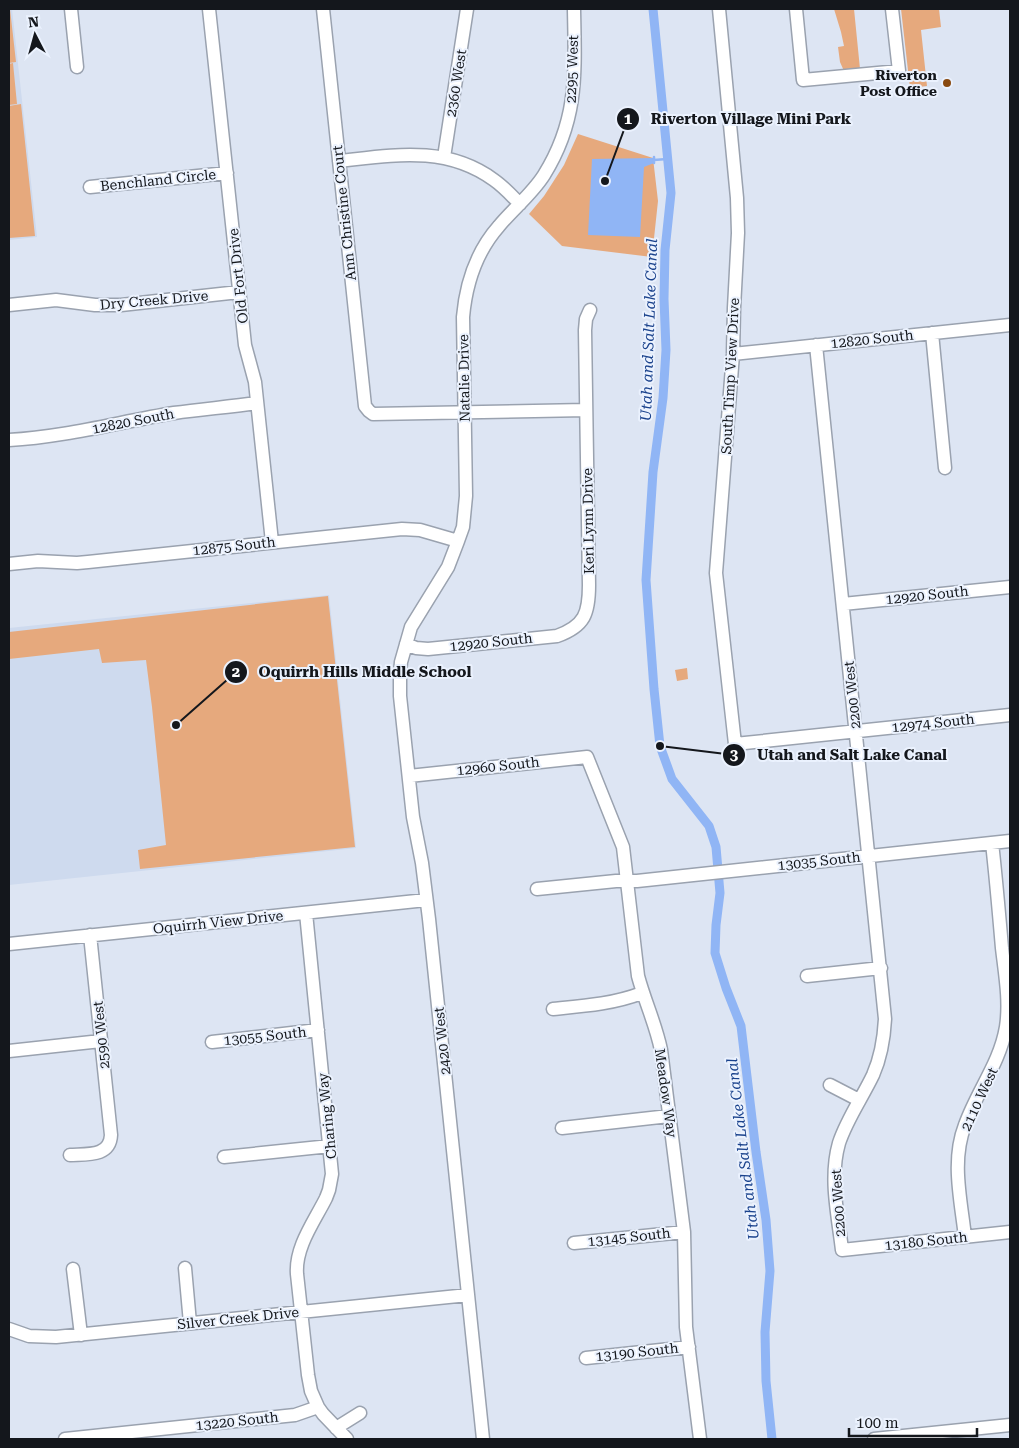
<svg xmlns="http://www.w3.org/2000/svg" width="1019" height="1448" font-family="'Roboto Serif',serif">
<style>
.built{fill:#cedaee}
.green{fill:#e6a97d}
.water{fill:#90b5f5}
.lines{fill:none;stroke-linecap:round;stroke-linejoin:round}
.stream{stroke:#90b5f5;stroke-width:2.5}
.canal{stroke:#90b5f5;stroke-width:9}
.minor-casing{stroke:#9aa2af;stroke-width:15}
.minor{stroke:#fff;stroke-width:12}
.poi-dot{fill:#894a10;stroke:#ebf2fe;stroke-width:2}
.labels{text-anchor:middle;stroke-width:4;stroke-linejoin:round;paint-order:stroke}
.street-label{font-size:14px;fill:#14171c;stroke:#ebf2fe}
.poi-label{font-size:14px;font-weight:bold;fill:#14171c;stroke:#ebf2fe;text-anchor:end}
.water-label{font-size:15px;font-style:italic;fill:#1a428c;stroke:#ebf2fe}
.leader{fill:none;stroke:#14171c;stroke-width:2}
.callout-dot{fill:#14171c;stroke:#ebf2fe;stroke-width:2}
.mark-label{font-size:15px;text-anchor:middle;font-weight:bold;fill:#fff}
.callout-label{font-size:15px;text-anchor:middle;font-weight:bold;fill:#14171c;stroke:#ebf2fe;stroke-width:4;stroke-linejoin:round;paint-order:stroke}
</style>
<rect width="100%" height="100%" fill="#dde5f3"/>
<path class="built" d="M9,9H12L37,237L9,240Z
M329,595L356,848L9,885V628Z"/>
<path class="green" d="M9,9H10L16,62L9,63Z
M834,9H854L860,69L844,71L840,62L838,47L844,46L841,32Z
M901,9H939L941,27L921,30L927,86L910,88Z
M13,63L17,104L9,105V64Z
M21,104L35,236L9,238V106Z
M578,134L653,158L658,201L652,257L562,246L529,214L544,196L564,165Z
M328,596L355,847L140,869L138,850L166,845L152,707L146,660L102,663L99,649L9,659V632Z
M687,668L688,679L677,681L675,670Z"/>
<path class="water" d="M653,158L654,163L644,167L640,237L588,235L592,159Z"/>
<g class="lines">
<path class="stream" d="M654,157V163
M654,160L667,159"/>
<path class="canal" d="M653,9L671,193L665,250L664,299L666,350L663,398L653,472L646,580L654,689L660,746L672,779L709,826L716,847L720,893L716,925L715,953L726,988L741,1026L756,1152L766,1220L770,1271L765,1332L766,1381L772,1439"/>
<g class="minor-casing">
<path id="minor" d="M71,9L77,67
M209,9L245,345L255,382L272,542
M323,9L365,406L369,411L373,414L586,410
M719,9L737,198L738,233L734,308L733,354L716,573L735,744L1010,715
M796,9L803,80L899,71L892,9
M444,157L467,9
M339,161C394,155 446,145 494,180C504,187 512,196 520,204
M90,187L227,173
M9,305L56,300L95,305H121L239,292
M932,333L945,468
M816,345L885,1019C884,1038 881,1057 873,1075C862,1098 847,1119 839,1143C829,1178 838,1215 842,1250L1010,1232
M733,354L1010,325
M9,440C65,437 119,422 174,413C202,409 230,407 257,403
M9,564L38,561L77,563L88,562L402,529L420,530L458,541
M843,604L1010,587
M406,644L416,648L428,649L557,636C585,626 589,613 589,585L585,330L586,319L590,310
M409,776L587,757L623,847L638,976C645,1002 656,1025 661,1050L684,1232L686,1327L700,1439
M537,889L616,881H637L1010,841
M306,913L332,1174L329,1190L326,1198C314,1222 295,1247 297,1274L308,1375L311,1391L318,1407L323,1414L347,1439
M9,944L426,900
M807,976L881,968
M553,1009C584,1006 613,1004 642,993
M212,1042L318,1030
M9,1051L101,1041
M830,1085L859,1100
M562,1128L669,1116
M70,1155C87,1154 110,1157 111,1135L90,935
M224,1157L330,1146
M965,1237C961,1200 951,1161 965,1125C977,1091 1000,1063 1006,1027C1010,1001 1005,974 1002,948C999,913 996,878 992,843
M574,1243L684,1232
M185,1268L190,1323
M73,1269L81,1335
M9,1329L29,1336L56,1337L468,1295
M586,1358L689,1347
M336,1428L360,1413
M65,1439L295,1415L318,1407
M483,1439L429,919L422,863L413,817L400,696V673L401,662L411,627L448,567L458,541L463,527L466,496L463,317C466,283 476,252 499,226C513,209 532,194 544,175C579,119 575,71 574,9
M874,1439L1010,1425"/>
</g>
<use href="#minor" class="minor"/>
</g>
<circle class="poi-dot" cx="947" cy="83" r="5"/>
<g class="labels">
<g class="street-label">
<text transform="translate(572 69) rotate(-88)" y="5">2295 West</text>
<text transform="translate(456 83) rotate(-81)" y="5">2360 West</text>
<text transform="translate(158 180) rotate(-6)" y="5">Benchland Circle</text>
<text transform="translate(344 213) rotate(-96)" y="5">Ann Christine Court</text>
<text transform="translate(238 276) rotate(-96)" y="5">Old Fort Drive</text>
<text transform="translate(154 300) rotate(-5)" y="5">Dry Creek Drive</text>
<text transform="translate(872 339) rotate(-6)" y="5">12820 South</text>
<text transform="translate(730 376) rotate(-87)" y="5">South Timp View Drive</text>
<text transform="translate(464 378) rotate(-91)" y="5">Natalie Drive</text>
<text transform="translate(133 421) rotate(-11)" y="5">12820 South</text>
<text transform="translate(588 521) rotate(-91)" y="5">Keri Lynn Drive</text>
<text transform="translate(234 546) rotate(-6)" y="5">12875 South</text>
<text transform="translate(927 595) rotate(-6)" y="5">12920 South</text>
<text transform="translate(491 642) rotate(-6)" y="5">12920 South</text>
<text transform="translate(852 695) rotate(-96)" y="5">2200 West</text>
<text transform="translate(933 723) rotate(-6)" y="5">12974 South</text>
<text transform="translate(498 766) rotate(-6)" y="5">12960 South</text>
<text transform="translate(819 861) rotate(-6)" y="5">13035 South</text>
<text transform="translate(218 922) rotate(-6)" y="5">Oquirrh View Drive</text>
<text transform="translate(101 1035) rotate(-96)" y="5">2590 West</text>
<text transform="translate(265 1036) rotate(-6)" y="5">13055 South</text>
<text transform="translate(442 1041) rotate(-96)" y="5">2420 West</text>
<text transform="translate(666 1093) rotate(82)" y="5">Meadow Way</text>
<text transform="translate(979 1099) rotate(-65)" y="5">2110 West</text>
<text transform="translate(327 1116) rotate(-96)" y="5">Charing Way</text>
<text transform="translate(838 1203) rotate(-94)" y="5">2200 West</text>
<text transform="translate(629 1237) rotate(-6)" y="5">13145 South</text>
<text transform="translate(926 1241) rotate(-6)" y="5">13180 South</text>
<text transform="translate(238 1318) rotate(-6)" y="5">Silver Creek Drive</text>
<text transform="translate(637 1352) rotate(-6)" y="5">13190 South</text>
<text transform="translate(237 1421) rotate(-6)" y="5">13220 South</text>
</g>
<g class="poi-label">
<text x="937" y="80">Riverton<tspan x="937" dy="16">Post Office</tspan></text>
</g>
<g class="water-label">
<text transform="translate(649 330) rotate(-88)" y="5">Utah and Salt Lake Canal</text>
<text transform="translate(743 1149) rotate(-97)" y="5">Utah and Salt Lake Canal</text>
</g>
</g>
<path class="leader" d="M605 181L628 119M176 725L236 672M660 746L734 755"/>
<g class="callout-dot">
<circle cx="605" cy="181" r="5"/>
<circle cx="176" cy="725" r="5"/>
<circle cx="660" cy="746" r="5"/>
<circle cx="628" cy="119" r="12"/>
<circle cx="236" cy="672" r="12"/>
<circle cx="734" cy="755" r="12"/>
</g>
<g class="mark-label">
<text x="628" y="124">1</text>
<text x="236" y="677">2</text>
<text x="734" y="760">3</text>
</g>
<g class="callout-label">
<text x="751" y="124">Riverton Village Mini Park</text>
<text x="365" y="677">Oquirrh Hills Middle School</text>
<text x="852" y="760">Utah and Salt Lake Canal</text>
</g>
<rect width="1019" height="1448" fill="none" stroke="#14171c" stroke-width="20"/>
<g transform="translate(35 35) rotate(354)" stroke="#ebf2fe" stroke-width="4" paint-order="stroke">
<path d="M0-4L9 19L0 12L-9 19Z" fill="#14171c"/>
<text y="-8" font-size="14" font-weight="bold" text-anchor="middle" fill="#14171c">N</text>
</g>
<path d="M849 1428v8h128v-8" fill="none" stroke="#14171c" stroke-width="2.5"/>
<text x="856" y="1428" font-size="15" fill="#14171c" stroke="#ebf2fe" stroke-width="4" paint-order="stroke">100 m</text>
</svg>
